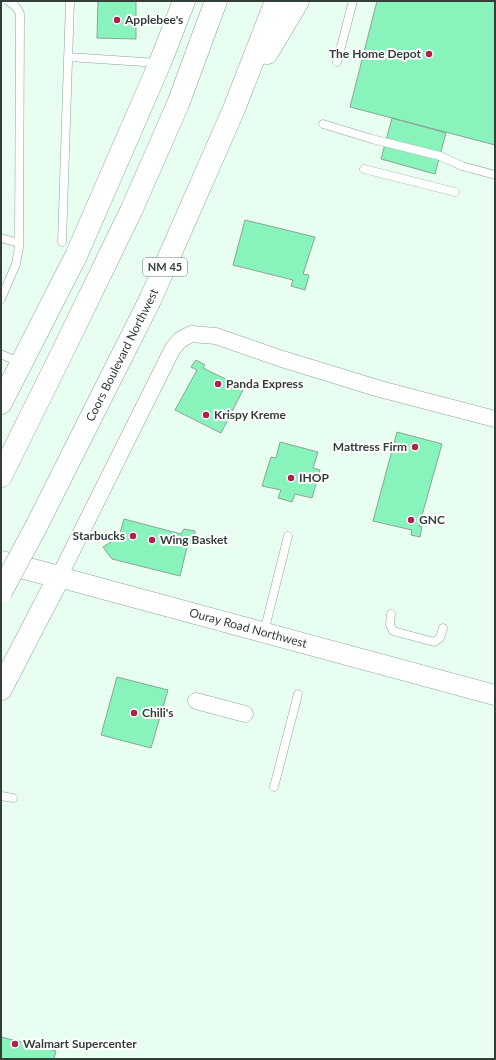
<svg xmlns="http://www.w3.org/2000/svg" width="496" height="1060" font-family="Lato,sans-serif">
<style>
.building{fill:#88f3bb;stroke:#89a595}
.lines{fill:none;stroke-linecap:round;stroke-linejoin:round}
.service-casing{stroke:#8aa595;stroke-width:9}
.minor-casing{stroke:#8aa595;stroke-width:17}
.tertiary-casing{stroke:#8aa595;stroke-width:21}
.secondary-casing{stroke:#8aa595;stroke-width:23}
.primary-casing{stroke:#8aa595;stroke-width:23}
.service{stroke:#fff;stroke-width:8}
.minor{stroke:#fff;stroke-width:16}
.tertiary{stroke:#fff;stroke-width:20}
.secondary{stroke:#fff;stroke-width:22}
.primary{stroke:#fff;stroke-width:22}
.primary-bridge-casing{stroke:#8aa595;stroke-width:23;stroke-linecap:butt}
.primary-bridge{stroke:#fff;stroke-width:22}
.poi-dot{fill:#b2214d;stroke:#fff;stroke-width:1.5}
.labels{text-anchor:middle;stroke-width:4;stroke-linejoin:round;paint-order:stroke}
.shield{fill:#fff;stroke:#717974;stroke-width:1}
.shield-label{font-size:11px;font-weight:bold;fill:#343f39}
.poi-label{font-size:12px;font-weight:bold;fill:#343f39;stroke:#fff;text-anchor:start}
.street-label{font-size:12px;fill:#343f39;stroke:#fff}
</style>
<rect width="100%" height="100%" fill="#e7fef0"/>
<path class="building" d="M98,1H136V39L97,38Z
M377,1H495V145L350,107Z
M392,118L446,133L435,174L381,159Z
M245,220L315,237L303,274L309,275L305,290L291,286L293,280L233,265Z
M196,360L205,365L203,368L244,388L221,433L175,410L197,370L191,367Z
M397,432L442,444L419,526L422,527L420,537L411,535L412,530L373,521Z
M280,442L318,452L313,468L320,470L312,498L295,494L292,502L278,498L281,490L262,486L271,457L276,458Z
M124,519L181,534L184,529L195,531L193,544L188,543L180,576L112,559L103,547L119,537Z
M117,677L168,690L151,748L101,735Z
M1,1037L56,1051L54,1059H1Z"/>
<g class="lines">
<g class="service-casing">
<path id="service" d="M68,57L159,63
M337,62L353,1
M323,124L372,139L440,156L462,166L495,175
M364,169L455,192
M1,238L19,243
M62,242L70,1
M1,299L16,264L19,247L20,14C17,7 14,4 8,1
M1,354L20,363
M391,614L390,625L393,631L434,642L440,638L443,628
M264,632L288,536
M274,787L298,694
M1,796L13,798"/>
</g>
<g class="minor-casing">
<path id="minor" d="M59,577L172,350L180,340L191,334L216,336L279,358L380,389L495,419
M196,701L245,714"/>
</g>
<g class="tertiary-casing">
<g id="tertiary">
<path id="s1" d="M59,577L495,695"/>
</g>
</g>
<g class="secondary-casing">
<path id="secondary" d="M1,562L59,577"/>
</g>
<g class="primary-casing">
<g id="primary">
<path d="M267,53L298,1"/>
<path d="M1,403L76,256L160,63L184,1"/>
<path d="M1,476L61,355L131,211L178,104L216,1"/>
<path id="s2" d="M37,525L151,298L234,109L276,1"/>
<path d="M1,689L59,577"/>
</g>
</g>
<use href="#service" class="service"/>
<use href="#minor" class="minor"/>
<use href="#tertiary" class="tertiary"/>
<use href="#secondary" class="secondary"/>
<use href="#primary" class="primary"/>
<g class="primary-bridge-casing">
<path id="primary-bridge" d="M1,592L37,525"/>
</g>
<use href="#primary-bridge" class="primary-bridge"/>
</g>
<g class="poi-dot">
<circle cx="117" cy="20" r="4"/>
<circle cx="429" cy="54" r="4"/>
<circle cx="218" cy="384" r="4"/>
<circle cx="206" cy="415" r="4"/>
<circle cx="415" cy="447" r="4"/>
<circle cx="291" cy="478" r="4"/>
<circle cx="411" cy="520" r="4"/>
<circle cx="133" cy="536" r="4"/>
<circle cx="152" cy="540" r="4"/>
<circle cx="134" cy="713" r="4"/>
<circle cx="15" cy="1044" r="4"/>
</g>
<g class="labels">
<rect class="shield" x="143" y="258" width="44" height="18" rx="3"/>
<g class="shield-label">
<text x="165" y="271">NM 45</text>
</g>
<g class="poi-label">
<text x="125" y="24">Applebee's</text>
<text x="421" y="58" text-anchor="end">The Home Depot</text>
<text x="226" y="388">Panda Express</text>
<text x="214" y="419">Krispy Kreme</text>
<text x="407" y="451" text-anchor="end">Mattress Firm</text>
<text x="299" y="482">IHOP</text>
<text x="419" y="524">GNC</text>
<text x="125" y="540" text-anchor="end">Starbucks</text>
<text x="160" y="544">Wing Basket</text>
<text x="142" y="717">Chili's</text>
<text x="23" y="1048">Walmart Supercenter</text>
</g>
<g class="street-label">
<text dy="4" stroke="none"><textPath href="#s2" startOffset="190">Coors Boulevard Northwest</textPath></text>
<text dy="4" stroke="none"><textPath href="#s1" startOffset="196">Ouray Road Northwest</textPath></text>
</g>
</g>
<rect width="496" height="1060" fill="none" stroke="#343f39" stroke-width="4"/>
</svg>
